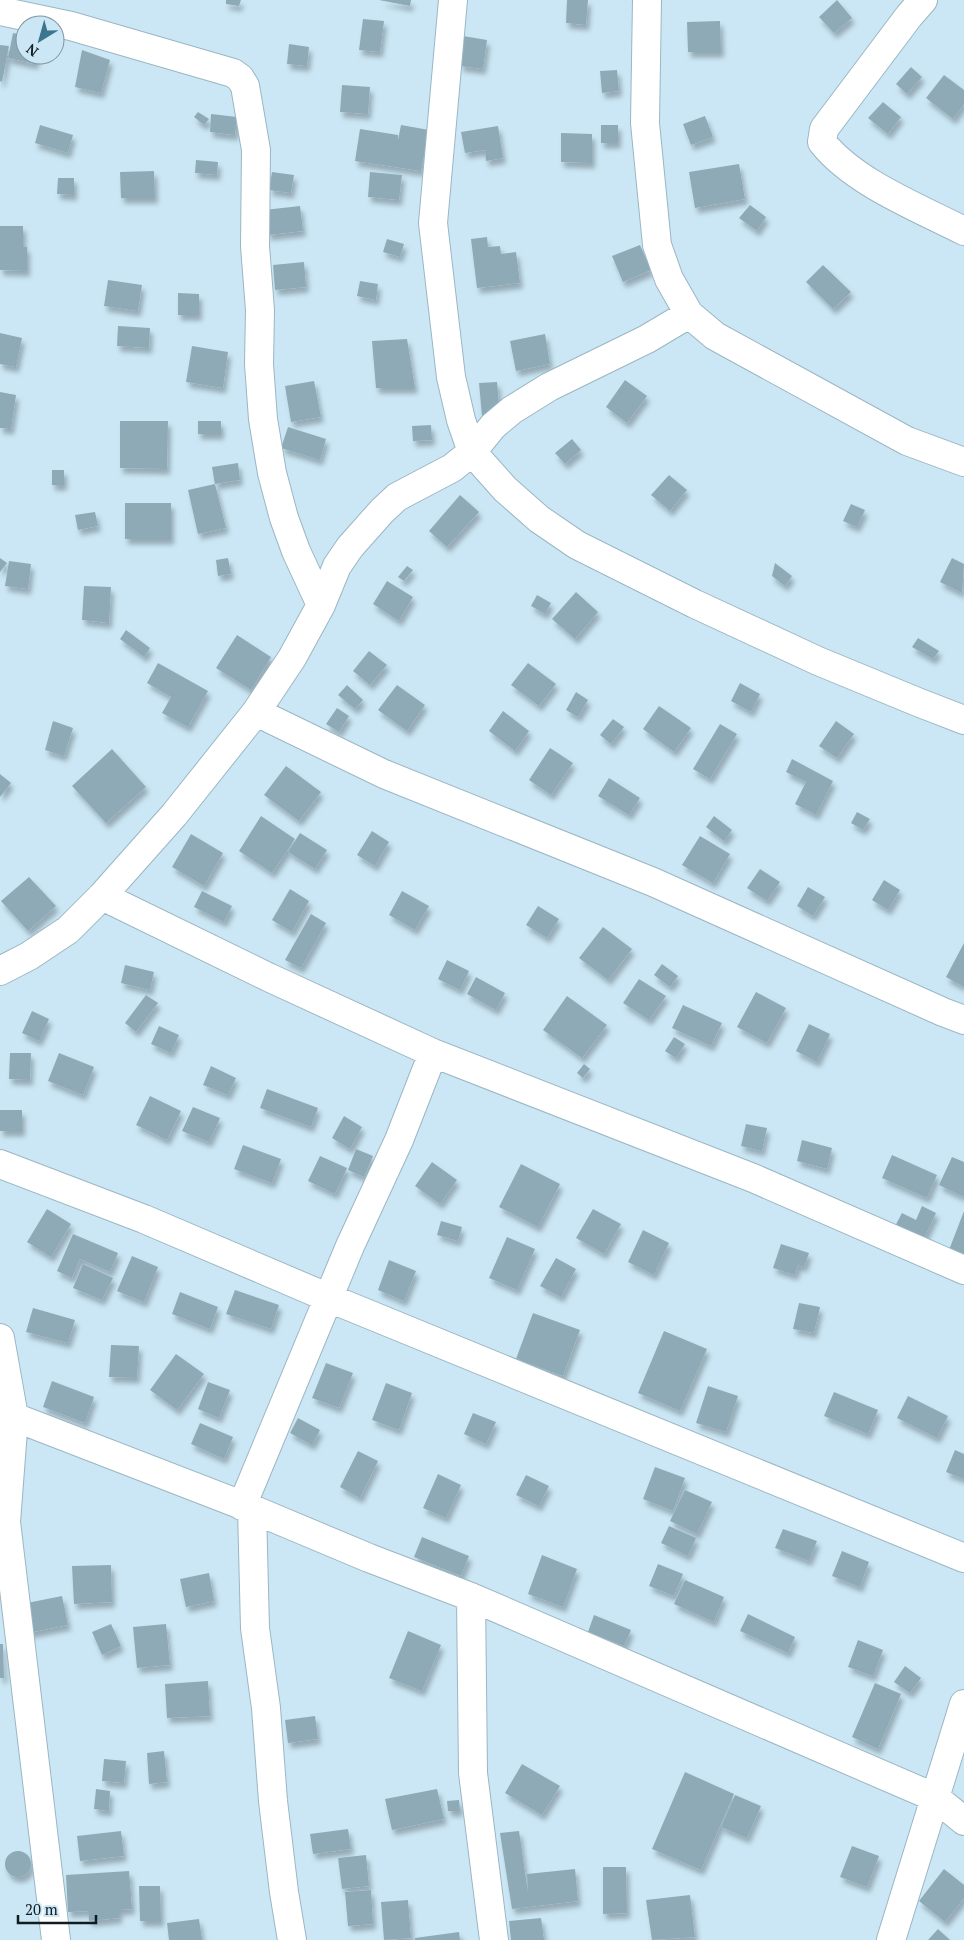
<svg xmlns="http://www.w3.org/2000/svg" width="964" height="1940" font-family="'PT Serif',serif">
<style>
.building{fill:#8faab7;filter:url(#shadow)}
.lines{fill:none;stroke-linecap:round;stroke-linejoin:round}
.minor-casing{stroke:#9bb6c3;stroke-width:30}
.minor{stroke:#fff;stroke-width:28}
</style>
<defs>
<filter id="shadow"><feDropShadow dx="3" dy="5.5" stdDeviation="2.5" flood-color="#0004"/></filter>
</defs>
<rect width="100%" height="100%" fill="#cbe7f5"/>
<path class="building" d="M226,0H241L239,6L226,4Z
M379,0H411L410,6Z
M567,0H588L586,25L566,23Z
M837,0L852,18L834,33L819,17Z
M363,19L384,21L380,52L359,50Z
M720,21L721,52H688L687,22Z
M13,33L25,35V55H37L35,64L8,58Z
M463,36L487,40L483,69L460,66Z
M289,44L309,47L307,66L287,64Z
M0,45L9,46L2,82L0,81Z
M82,50L110,60L101,93L75,87Z
M911,67L922,77L907,94L896,84Z
M617,70L619,91L602,93L600,71Z
M944,75L964,90V104L953,119L926,98Z
M342,85L370,87L368,114L340,112Z
M883,102L901,117L888,134L868,118Z
M198,112L209,119L204,125L194,117Z
M211,114L237,117L235,135L210,132Z
M705,116L713,137L691,145L683,124Z
M40,125L73,135L68,153L35,143Z
M401,125L429,130L421,171L355,161L360,129L398,135V140Z
M601,125H618V143H601Z
M498,126L503,158L486,161L485,150L465,153L461,132Z
M561,133L592,134V163L561,162Z
M196,160L218,162L217,175L195,173Z
M739,164L745,199L695,208L689,172Z
M154,171L155,198H121L120,172Z
M272,172L294,175L291,193L269,190Z
M370,172L402,175L399,200L368,197Z
M58,178H74V195L57,194Z
M750,205L766,217L757,231L739,218Z
M300,206L303,231L268,235L264,210Z
M0,226H23V247H27V271L0,270Z
M487,237L488,247L500,246L501,254L516,252L520,283L477,288L471,239Z
M387,239L404,244L400,257L383,252Z
M640,245L651,270L623,282L612,256Z
M304,262L306,287L275,290L273,265Z
M823,265L851,292L833,309L806,282Z
M108,280L142,285L138,311L104,306Z
M360,281L378,284L376,300L357,296Z
M178,293L199,294V315H178Z
M118,326L150,328L149,348L117,346Z
M0,333L22,338L16,367L0,364Z
M545,334L550,364L516,371L510,341Z
M407,339L415,388H376L372,341Z
M192,346L228,352L223,388L186,382Z
M625,380L647,396L627,423L606,407Z
M314,381L321,417L291,422L285,386Z
M497,382L500,415L482,416L479,383Z
M0,392L16,395L11,429L0,428Z
M120,421H168L167,469L120,468Z
M198,421H221V434H198Z
M431,425L432,440L413,441L412,426Z
M288,427L326,439L320,460L281,448Z
M572,439L581,450L565,464L555,453Z
M238,463L240,480L215,484L212,467Z
M52,470H64V485H52Z
M669,475L687,490L670,511L651,495Z
M215,484L226,528L198,534L188,490Z
M460,495L479,512L447,547L429,531Z
M125,503H171V539H125Z
M851,504L865,510L857,527L843,521Z
M95,512L98,526L78,530L75,515Z
M0,558L7,563L0,572Z
M228,558L231,574L218,576L216,560Z
M952,558L964,564L962,593L940,582Z
M9,561L31,564L28,589L5,586Z
M775,563L792,576L785,586L772,576Z
M407,566L413,570L404,581L398,577Z
M387,581L413,597L399,621L373,604Z
M84,586L111,587L109,623L82,620Z
M576,592L598,612L575,639L552,619Z
M537,595L551,603L545,614L531,606Z
M126,630L150,648L144,657L120,639Z
M237,635L271,657L251,690L216,668Z
M918,638L939,651L933,659L912,647Z
M369,651L387,665L370,685L353,671Z
M158,663L208,691L188,727L162,713L171,697L147,683Z
M528,663L556,684L539,706L511,685Z
M740,683L760,694L751,712L731,701Z
M347,685L363,700L355,709L338,695Z
M397,685L425,705L407,731L378,710Z
M576,692L588,700L578,717L566,710Z
M659,706L691,728L674,752L643,729Z
M337,708L349,716L339,732L326,724Z
M503,711L529,731L515,751L489,731Z
M613,719L624,727L611,744L600,735Z
M53,721L73,728L64,756L45,750Z
M836,721L854,734L837,758L819,746Z
M720,724L737,734L710,779L693,769Z
M550,748L573,763L551,795L529,780Z
M112,749L146,787L106,823L72,786Z
M792,759L833,781L816,815L795,804L806,782L786,772Z
M286,766L321,792L299,821L264,795Z
M0,774L11,783L0,797Z
M609,778L640,798L629,815L598,796Z
M857,812L870,819L863,830L851,823Z
M261,816L295,839L272,873L239,851Z
M714,816L732,830L724,841L706,827Z
M372,831L389,842L375,866L357,855Z
M300,833L327,850L315,869L288,852Z
M191,834L223,853L204,886L172,867Z
M700,836L730,854L713,883L682,865Z
M760,869L780,882L767,901L747,888Z
M29,877L56,906L28,931L1,901Z
M884,880L900,890L888,910L872,900Z
M808,887L825,897L813,916L797,906Z
M290,889L309,901L292,932L272,920Z
M202,891L232,906L224,922L194,907Z
M402,891L429,906L415,930L389,915Z
M538,906L559,919L547,938L526,925Z
M311,914L326,923L301,968L285,960Z
M603,927L632,949L608,980L579,958Z
M964,943V987L946,977Z
M447,960L469,971L460,990L438,979Z
M662,964L678,976L670,987L654,975Z
M125,965L154,972L150,990L121,983Z
M476,977L505,993L496,1010L467,994Z
M639,979L666,996L649,1020L623,1003Z
M756,992L786,1008L767,1043L737,1027Z
M146,995L158,1003L136,1032L125,1023Z
M567,996L607,1025L582,1058L543,1030Z
M683,1005L722,1023L711,1046L672,1028Z
M32,1011L49,1019L39,1041L22,1033Z
M809,1024L830,1034L817,1062L796,1051Z
M159,1026L179,1035L171,1053L151,1044Z
M674,1037L685,1044L676,1058L665,1051Z
M10,1053H31L30,1080L9,1079Z
M59,1053L94,1067L83,1095L48,1081Z
M584,1064L590,1069L583,1078L577,1073Z
M211,1066L236,1078L228,1095L203,1085Z
M267,1089L318,1108L311,1127L260,1108Z
M150,1096L181,1111L167,1140L136,1125Z
M193,1107L220,1118L209,1142L182,1131Z
M0,1110H22V1131H0Z
M344,1116L362,1127L350,1149L332,1138Z
M746,1124L767,1128L762,1151L741,1146Z
M802,1140L832,1148L827,1169L797,1161Z
M243,1145L281,1159L272,1183L234,1169Z
M356,1149L373,1156L364,1177L348,1170Z
M892,1155L937,1175L927,1198L882,1178Z
M320,1156L347,1168L335,1194L308,1181Z
M952,1157L964,1162V1197L939,1185Z
M432,1162L457,1180L440,1204L415,1186Z
M521,1164L560,1184L538,1227L499,1207Z
M922,1206L936,1213L920,1247L892,1232L902,1213L916,1220Z
M47,1209L71,1224L51,1257L27,1242Z
M593,1209L621,1224L604,1254L576,1238Z
M964,1211V1256L949,1250Z
M441,1221L462,1227L458,1241L437,1235Z
M643,1230L669,1243L654,1275L628,1262Z
M73,1234L118,1253L110,1272L80,1259L72,1278L57,1271Z
M507,1237L535,1249L517,1290L489,1278Z
M781,1244L809,1253L804,1267L798,1265L795,1275L773,1268Z
M132,1256L158,1267L144,1302L117,1291Z
M556,1258L576,1269L561,1297L540,1286Z
M389,1260L416,1271L404,1301L378,1290Z
M83,1264L113,1278L102,1300L73,1288Z
M235,1290L279,1305L271,1329L226,1314Z
M180,1292L218,1307L210,1329L172,1314Z
M799,1303L820,1307L814,1333L793,1329Z
M33,1308L75,1320L68,1343L26,1332Z
M533,1313L580,1330L563,1376L516,1359Z
M664,1331L707,1349L680,1411L638,1393Z
M111,1345L139,1346L137,1378L109,1377Z
M176,1354L204,1374L177,1410L150,1390Z
M326,1363L353,1373L339,1408L312,1398Z
M52,1381L94,1397L85,1423L43,1407Z
M208,1382L230,1390L219,1418L198,1409Z
M386,1383L412,1393L399,1430L372,1420Z
M708,1386L738,1396L726,1432L696,1423Z
M834,1392L878,1410L868,1434L824,1416Z
M908,1396L948,1416L937,1438L897,1418Z
M473,1413L496,1422L486,1444L464,1434Z
M298,1418L320,1430L312,1445L290,1433Z
M200,1423L233,1437L224,1459L191,1444Z
M955,1450L964,1454V1479L946,1472Z
M358,1451L378,1461L360,1498L340,1487Z
M655,1467L685,1478L673,1511L643,1499Z
M438,1474L461,1485L446,1518L423,1508Z
M526,1475L549,1486L539,1506L516,1495Z
M685,1490L712,1502L697,1534L670,1521Z
M669,1526L696,1538L688,1556L661,1543Z
M783,1529L817,1541L809,1561L775,1548Z
M422,1537L469,1556L461,1576L414,1557Z
M842,1551L869,1562L860,1587L832,1576Z
M542,1555L577,1569L563,1607L528,1594Z
M658,1564L683,1574L674,1596L649,1586Z
M111,1565L112,1602L74,1604L72,1566Z
M209,1573L214,1601L186,1607L180,1579Z
M685,1580L724,1597L714,1622L674,1604Z
M62,1596L68,1625L28,1633L22,1604Z
M748,1614L795,1637L788,1653L740,1631Z
M594,1615L631,1630L624,1646L588,1632Z
M111,1624L121,1646L102,1655L92,1632Z
M166,1624L170,1665L137,1668L133,1627Z
M408,1631L441,1645L422,1691L389,1678Z
M858,1640L883,1650L873,1676L848,1667Z
M0,1644H3L4,1678H0Z
M905,1666L921,1678L910,1693L894,1682Z
M208,1681L210,1716L167,1718L165,1684Z
M875,1683L901,1694L878,1749L852,1737Z
M315,1716L318,1739L288,1743L285,1720Z
M164,1751L167,1782L149,1784L147,1753Z
M104,1759L126,1761L124,1783L102,1781Z
M522,1764L560,1786L542,1815L505,1793Z
M685,1772L734,1794L701,1870L652,1849Z
M96,1789L110,1791L109,1811L94,1809Z
M437,1789L444,1819L392,1830L385,1799Z
M735,1795L761,1806L747,1838L721,1827Z
M459,1800L460,1811H448L447,1801Z
M348,1829L351,1849L313,1854L310,1834Z
M121,1831L124,1856L80,1861L77,1836Z
M519,1831L528,1893L527,1874L575,1869L578,1901L512,1909L500,1833Z
M852,1846L879,1856L867,1887L840,1877Z
M5 1864a13 13 0 1 1 26 0a13 13 0 1 1-26 0Z
M366,1855L369,1886L342,1889L338,1858Z
M603,1867H626L627,1913L603,1914Z
M944,1869L964,1885V1898L945,1922L919,1901Z
M129,1871L132,1909L119,1910V1918L89,1921L88,1911L68,1912L66,1875Z
M139,1886H160L161,1921H140Z
M371,1890L373,1924L348,1926L345,1892Z
M690,1895L695,1937L652,1940L646,1900Z
M408,1900L411,1938L384,1940L381,1902Z
M541,1918L544,1940H511L509,1921Z
M199,1919L202,1940H169L167,1923Z
M938,1929L950,1940H928Z
M459,1932L460,1940H415V1938Z"/>
<g class="lines">
<g class="minor-casing">
<path id="minor" d="M453,0L433,223L451,377L461,420L472,452L505,489L539,519L577,545L695,604L818,661L920,703L964,720
M647,0L645,123L657,245L669,279L689,314L715,336L907,441L964,462
M923,0L909,16L824,129L822,142C853,182 919,208 964,231
M0,11L71,26L233,73L240,78L245,86L256,150L255,246L260,310L259,364L263,419L272,473L284,518L296,551L321,605
M256,712L384,774L653,882L943,1012L964,1020
M102,896L268,977L433,1053L753,1178L964,1270
M0,971L29,956L68,930L102,896L174,815L256,712L292,658L321,605L337,566L350,547L382,511L397,497L452,468L472,452L493,426L512,410L549,387L647,339L689,314
M0,1164L144,1219L329,1298L964,1558
M0,1338L14,1417L6,1522L56,1940
M14,1417L252,1509L369,1558L471,1597L936,1798L964,1821
M242,1506L350,1246L399,1140L433,1053
M252,1509L255,1628L266,1708L273,1801L284,1892L292,1940
M471,1597L473,1773L494,1940
M891,1940L964,1704"/>
</g>
<use href="#minor" class="minor"/>
</g>
<g transform="translate(40 40) rotate(217)"><circle r="24" fill="#cbe7f5" stroke="#8195a0"/>
<path d="M0-4L9 19L0 12L-9 19Z" fill="#3b758e"/>
<text y="-8" font-size="14" font-weight="bold" text-anchor="middle" fill="#111b20">N</text>
</g>
<path d="M18 1915v8h78v-8" fill="none" stroke="#111b20" stroke-width="2.5"/>
<text x="25" y="1915" font-size="15" fill="#111b20" stroke="#cbe7f5" stroke-width="4" paint-order="stroke">20 m</text>
</svg>
